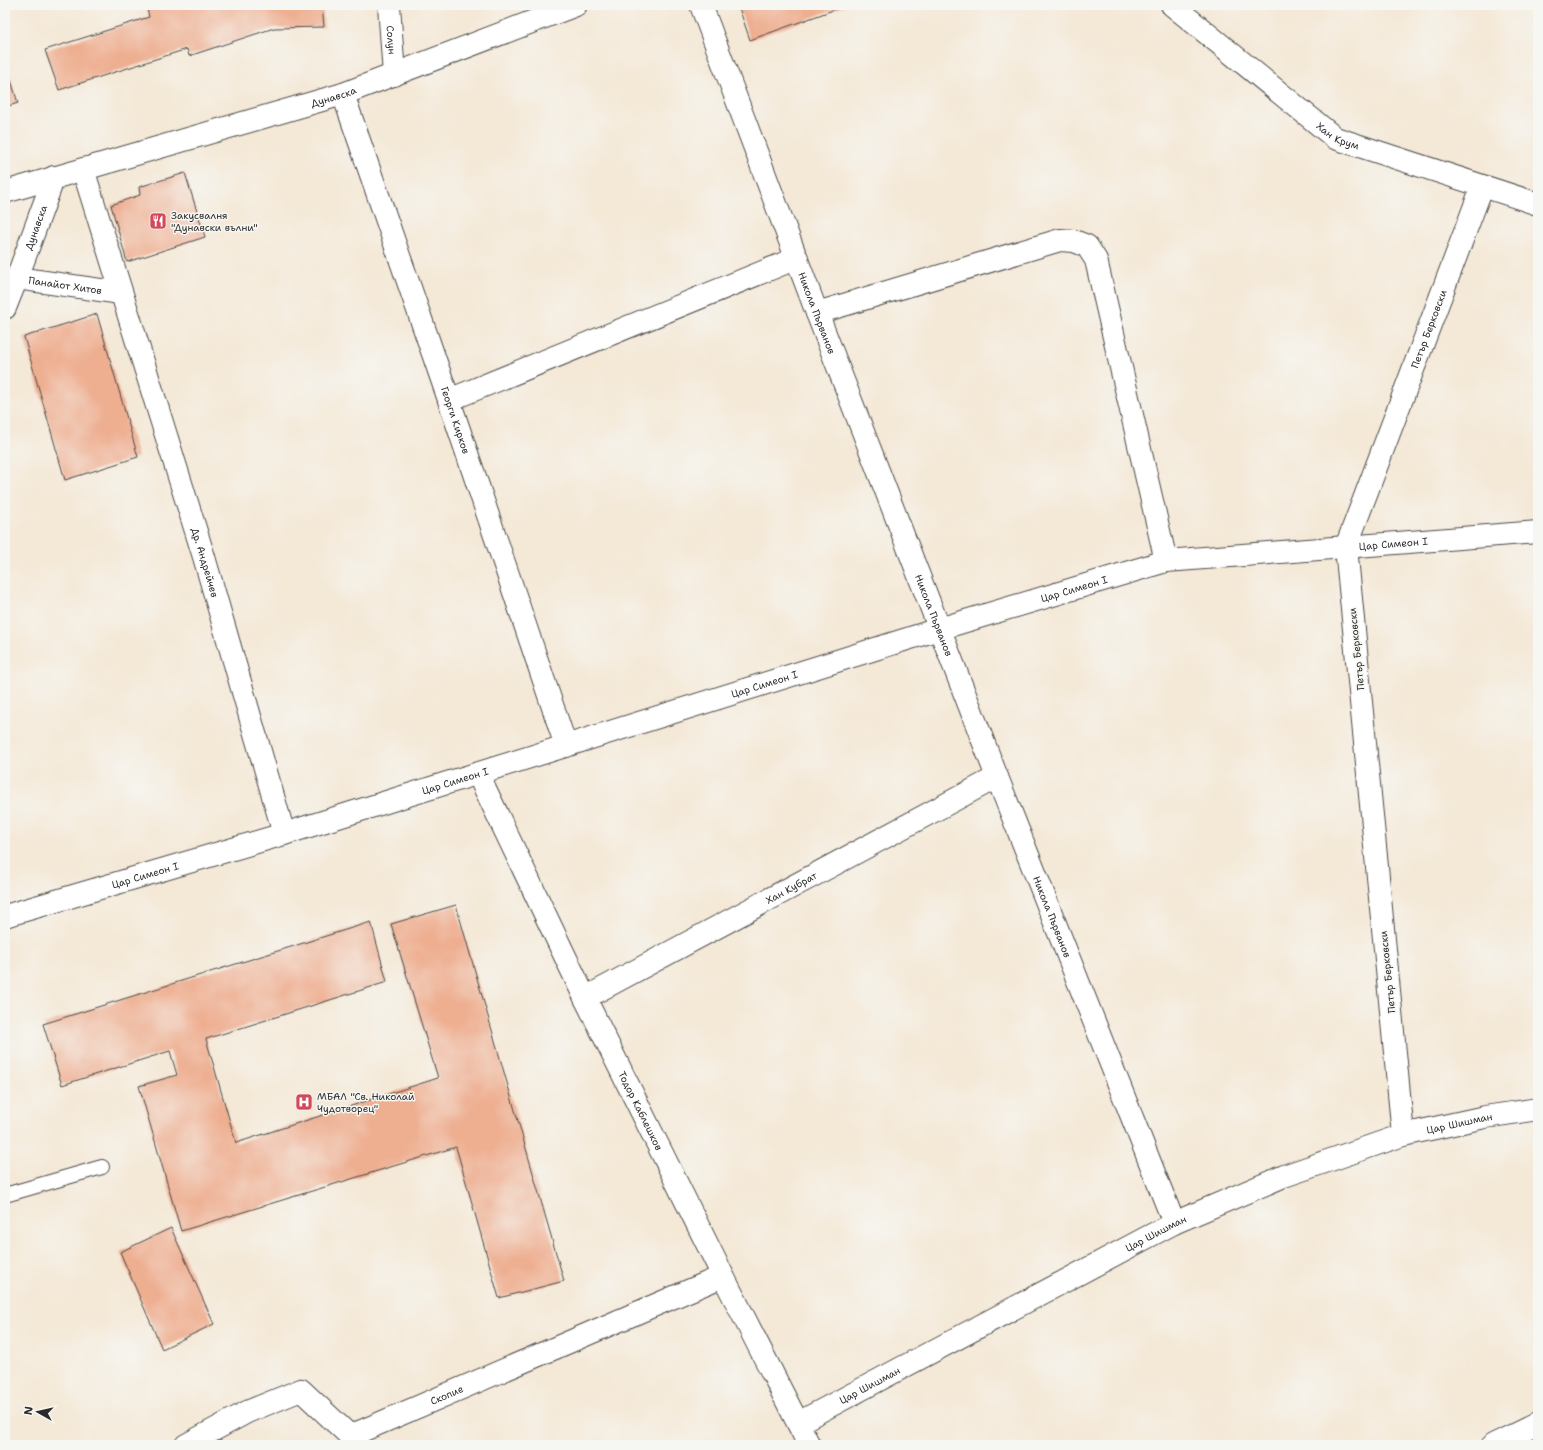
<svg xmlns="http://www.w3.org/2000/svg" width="1543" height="1450" font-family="'Shantell Sans',sans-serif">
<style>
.building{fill:#eeae90}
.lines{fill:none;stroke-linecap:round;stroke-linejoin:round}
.lane-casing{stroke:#494745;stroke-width:16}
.street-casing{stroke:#494745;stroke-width:24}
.secondary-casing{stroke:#494745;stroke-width:24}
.lane{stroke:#fff;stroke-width:14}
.street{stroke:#fff;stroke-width:22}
.secondary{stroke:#fff;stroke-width:22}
.labels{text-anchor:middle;stroke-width:3;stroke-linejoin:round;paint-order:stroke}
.street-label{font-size:10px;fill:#2b2b2b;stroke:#f6f6f2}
.poi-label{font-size:10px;fill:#2b2b2b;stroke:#f6f6f2;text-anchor:start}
</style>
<rect width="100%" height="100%" fill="#f6f6f2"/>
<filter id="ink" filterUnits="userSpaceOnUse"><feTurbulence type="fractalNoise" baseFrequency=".025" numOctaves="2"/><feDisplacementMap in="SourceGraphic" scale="8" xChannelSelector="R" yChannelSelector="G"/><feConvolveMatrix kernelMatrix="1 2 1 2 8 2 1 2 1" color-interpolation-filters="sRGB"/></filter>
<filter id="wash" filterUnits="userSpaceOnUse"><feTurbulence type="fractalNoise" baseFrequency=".012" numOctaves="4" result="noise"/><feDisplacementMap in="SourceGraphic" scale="16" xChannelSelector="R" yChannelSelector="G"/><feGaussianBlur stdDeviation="0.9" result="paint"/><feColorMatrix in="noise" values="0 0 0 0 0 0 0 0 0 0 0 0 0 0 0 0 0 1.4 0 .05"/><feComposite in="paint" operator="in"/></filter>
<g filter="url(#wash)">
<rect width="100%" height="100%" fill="#f4e8d6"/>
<g id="blocks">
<path class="building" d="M146,5H322L324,27L274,28L189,56L187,49L59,90L45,50L149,17Z
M738,5H847L750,40Z
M5,61L18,103L5,107Z
M185,173L205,237L127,262L111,205L140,195L139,187Z
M97,314L138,457L65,480L24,337Z
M456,905L564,1281L499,1298L456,1147L181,1231L139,1086L177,1075L170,1051L62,1085L43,1024L371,922L387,982L206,1039L236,1143L438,1078L391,924Z
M171,1228L214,1324L162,1349L120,1252Z
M5,1389L9,1401L5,1402Z"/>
</g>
</g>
<g filter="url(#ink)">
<use href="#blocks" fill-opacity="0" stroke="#494745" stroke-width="1"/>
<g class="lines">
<g class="lane-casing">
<path id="lane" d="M5,1195L102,1167"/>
</g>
<g class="street-casing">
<g id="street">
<path id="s1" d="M389,5L394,75"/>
<path id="s2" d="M701,5L817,313L997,777L1174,1223"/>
<path id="s3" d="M1172,5L1335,138L1538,204"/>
<path id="s4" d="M343,94L449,400L566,746"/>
<path id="s5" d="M83,169L204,557L284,834"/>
<path id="s6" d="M5,192L343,94L576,5"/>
<path id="s7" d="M17,278L54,177"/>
<path id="s8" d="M5,308L17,278L121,293"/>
<path d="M817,313L1060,240L1074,241L1087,246L1096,260L1166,561"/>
<path d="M449,400L797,258"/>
<path id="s9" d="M478,774L585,998L723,1276L809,1445"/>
<path id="s10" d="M585,998L997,777"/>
<path id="s11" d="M1403,1135L1346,547L1482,187"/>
<path id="s12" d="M798,1423L1174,1223L1284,1176L1403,1135L1485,1117L1538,1109"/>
<path id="s13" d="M186,1445L247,1412L301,1390L350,1436L723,1276"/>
<path d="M1493,1445L1538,1423"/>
</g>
</g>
<g class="secondary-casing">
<g id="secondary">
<path id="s14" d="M5,916L284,834L939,629L1166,561L1538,532"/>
</g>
</g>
<use href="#lane" class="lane"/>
<use href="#street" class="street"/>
<use href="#secondary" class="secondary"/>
</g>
</g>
<defs>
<g id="restaurant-square" transform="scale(0.9)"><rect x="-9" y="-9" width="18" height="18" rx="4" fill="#d1495b" stroke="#f6f6f2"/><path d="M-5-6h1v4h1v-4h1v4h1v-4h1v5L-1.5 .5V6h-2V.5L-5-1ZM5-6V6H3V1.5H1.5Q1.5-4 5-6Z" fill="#fff"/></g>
<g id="hospital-square" transform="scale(0.9)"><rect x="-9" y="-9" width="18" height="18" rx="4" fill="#d1495b" stroke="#f6f6f2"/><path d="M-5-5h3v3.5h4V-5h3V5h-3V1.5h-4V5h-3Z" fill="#fff"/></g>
</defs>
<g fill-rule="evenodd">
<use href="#restaurant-square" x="158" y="221"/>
<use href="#hospital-square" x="304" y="1102"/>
</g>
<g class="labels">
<g class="street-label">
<text dy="4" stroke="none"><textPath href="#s1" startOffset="35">Солун</textPath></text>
<text dy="4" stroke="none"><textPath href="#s6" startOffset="342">Дунавска</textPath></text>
<text dy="4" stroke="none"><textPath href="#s3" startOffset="212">Хан Крум</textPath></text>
<text dy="4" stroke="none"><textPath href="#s7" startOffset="54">Дунавска</textPath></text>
<text dy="4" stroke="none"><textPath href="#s8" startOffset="81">Панайот Хитов</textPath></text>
<text dy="4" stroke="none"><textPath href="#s2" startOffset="329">Никола Първанов</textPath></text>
<text dy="4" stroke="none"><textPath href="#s11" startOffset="824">Петър Берковски</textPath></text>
<text dy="4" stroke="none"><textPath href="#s4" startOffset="345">Георги Кирков</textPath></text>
<text dy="4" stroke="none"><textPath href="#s14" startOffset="1442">Цар Симеон I</textPath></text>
<text dy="4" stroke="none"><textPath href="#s5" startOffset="412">Др. Андрейчев</textPath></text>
<text dy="4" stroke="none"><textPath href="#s14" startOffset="1118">Цар Симеон I</textPath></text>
<text dy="4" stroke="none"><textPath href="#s2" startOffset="653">Никола Първанов</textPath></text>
<text transform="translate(1356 649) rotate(-96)" y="4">Петър Берковски</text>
<text dy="4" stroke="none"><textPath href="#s14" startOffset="794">Цар Симеон I</textPath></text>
<text dy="4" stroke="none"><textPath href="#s14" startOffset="470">Цар Симеон I</textPath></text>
<text dy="4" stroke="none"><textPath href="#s14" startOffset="146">Цар Симеон I</textPath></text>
<text dy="4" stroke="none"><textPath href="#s10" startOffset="234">Хан Кубрат</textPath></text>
<text dy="4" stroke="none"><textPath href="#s2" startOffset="977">Никола Първанов</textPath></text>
<text transform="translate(1387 972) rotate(-96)" y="4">Петър Берковски</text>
<text dy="4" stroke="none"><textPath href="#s9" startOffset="374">Тодор Каблешков</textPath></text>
<text dy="4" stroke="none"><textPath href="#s12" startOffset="729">Цар Шишман</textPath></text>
<text dy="4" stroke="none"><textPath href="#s12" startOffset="405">Цар Шишман</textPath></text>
<text dy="4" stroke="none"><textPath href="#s12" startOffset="81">Цар Шишман</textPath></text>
<text dy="4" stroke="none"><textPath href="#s13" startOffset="300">Скопие</textPath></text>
</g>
<g class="poi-label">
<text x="171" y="219">Закусвалня<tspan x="171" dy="12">"Дунавски вълни"</tspan></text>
<text x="317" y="1100">МБАЛ "Св. Николай<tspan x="317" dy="12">Чудотворец"</tspan></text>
</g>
</g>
<rect width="1543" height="1450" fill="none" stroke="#f6f6f2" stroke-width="20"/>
<g transform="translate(38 1412) rotate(278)" stroke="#f6f6f2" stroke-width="3" paint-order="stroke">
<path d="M0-3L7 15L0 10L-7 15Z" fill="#2b2b2b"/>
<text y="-6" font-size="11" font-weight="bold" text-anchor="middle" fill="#2b2b2b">N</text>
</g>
</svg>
